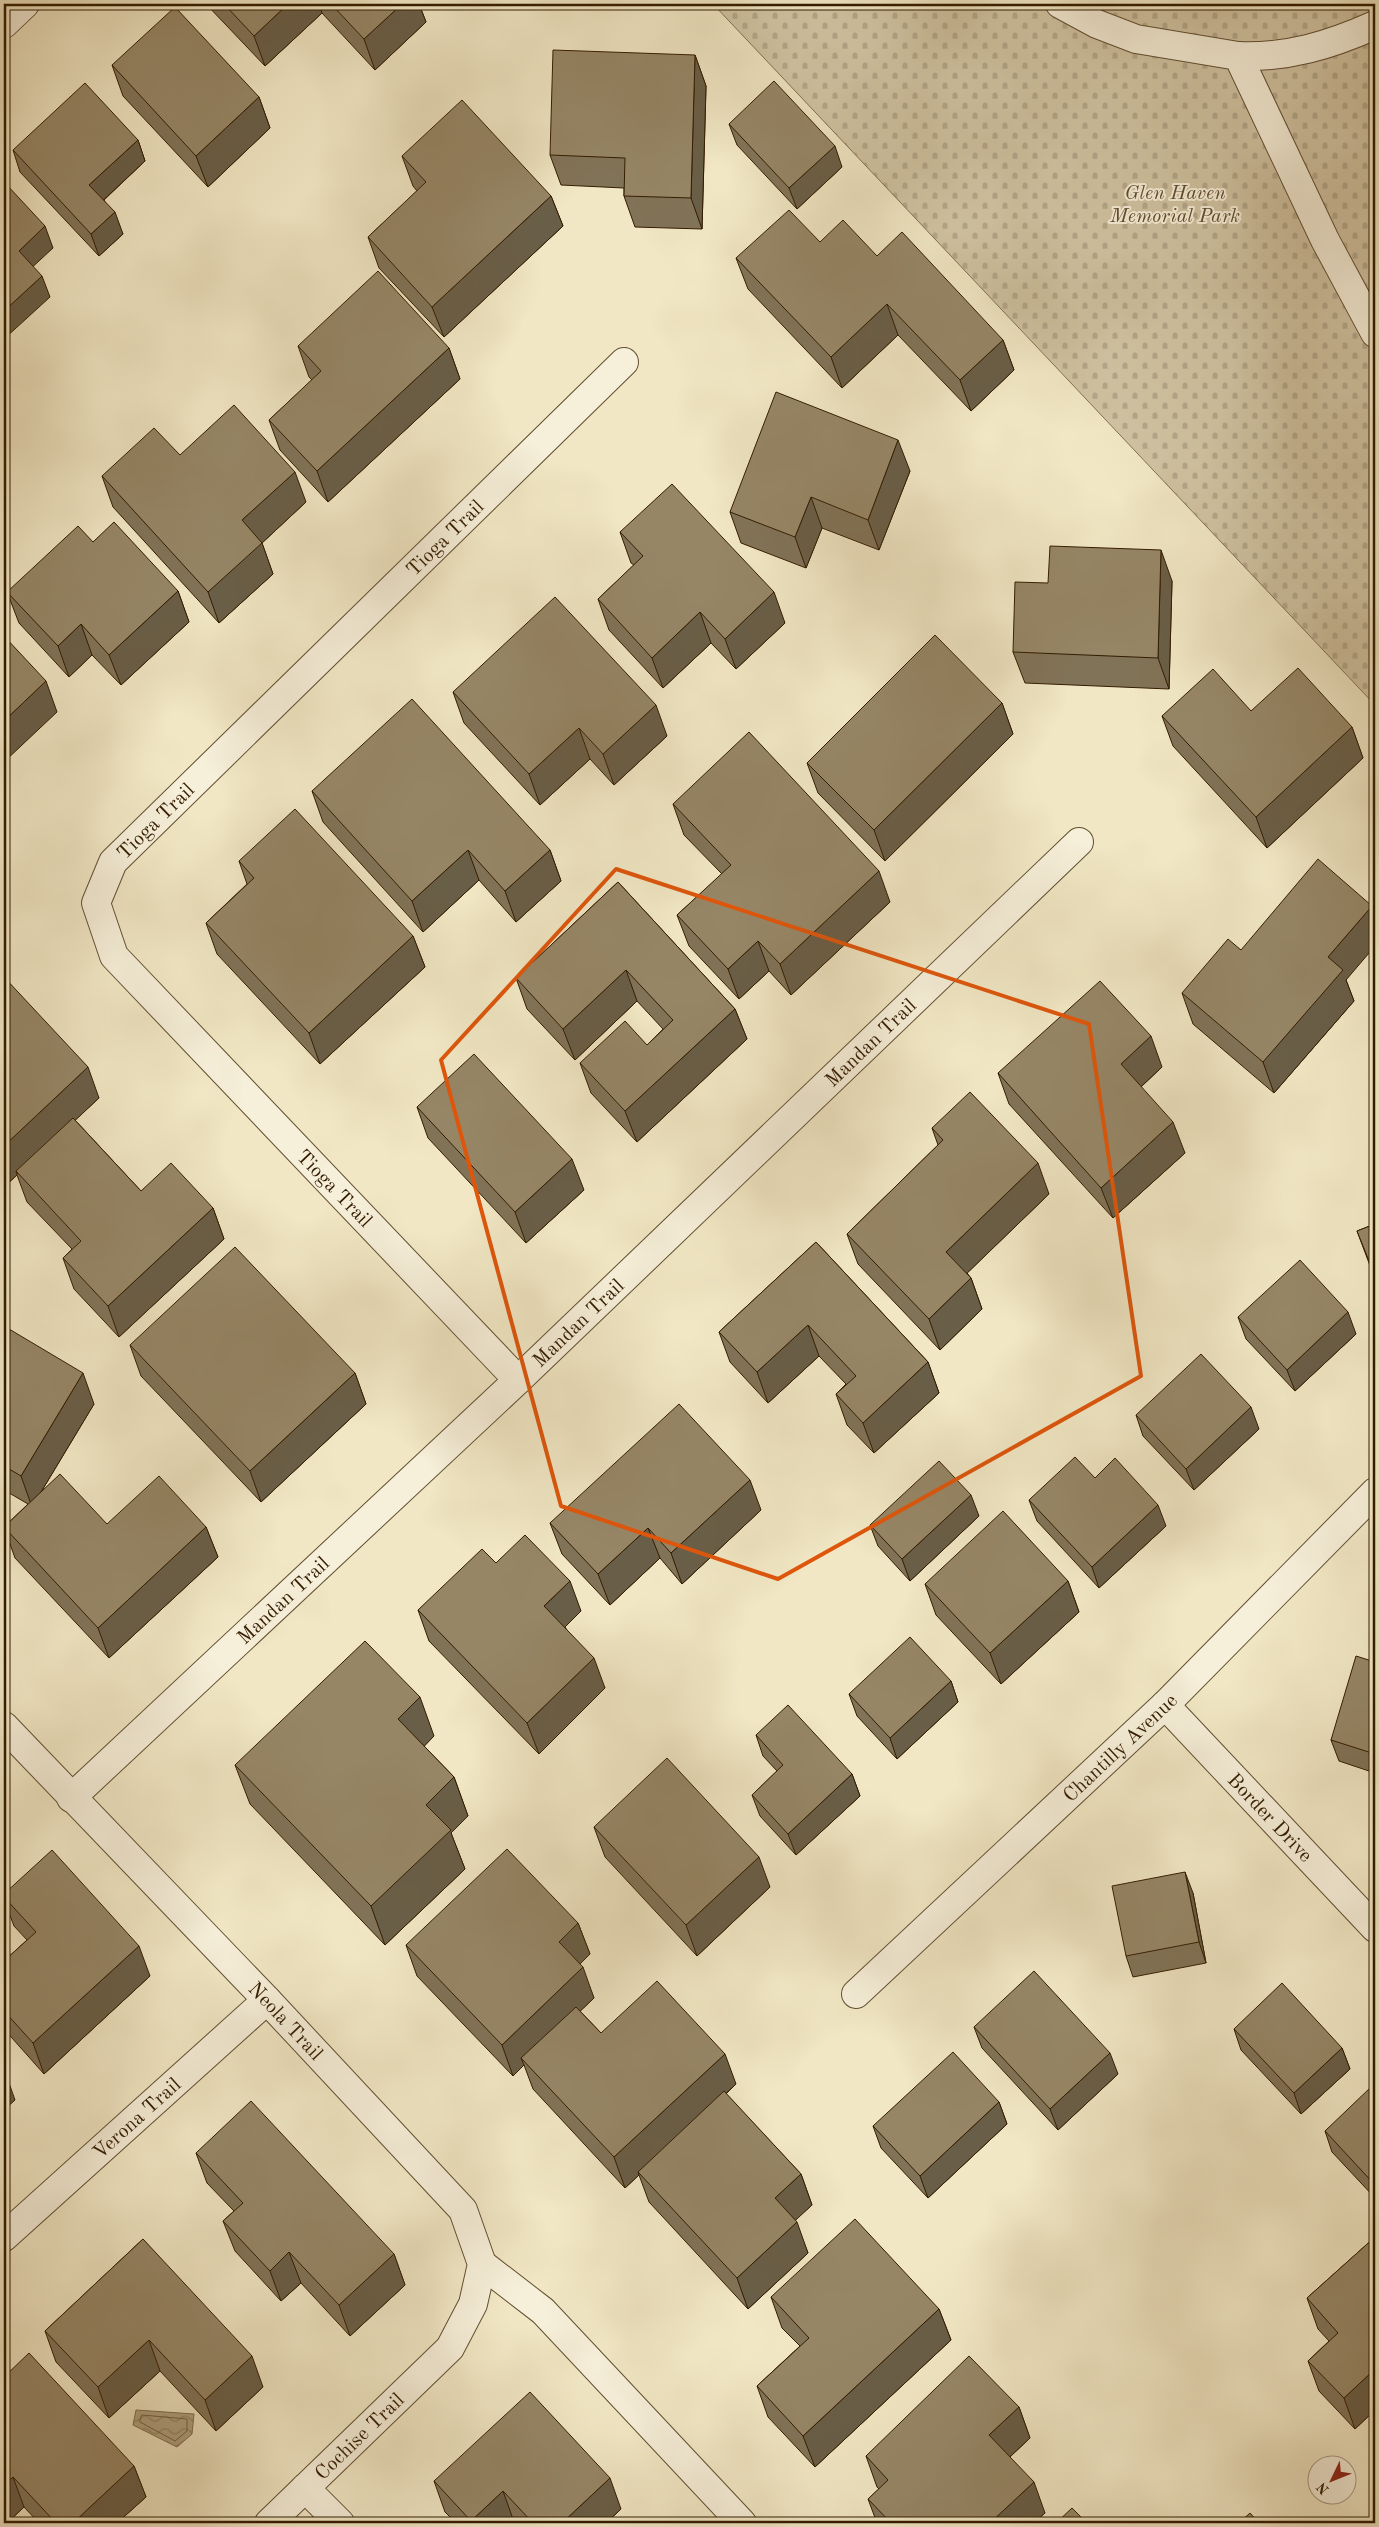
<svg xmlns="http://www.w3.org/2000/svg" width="1379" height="2527" font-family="'Old Standard TT',serif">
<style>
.cemetery{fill:url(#cemetery-stones);stroke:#827052}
.water{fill:url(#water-waves);stroke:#7e6c4d}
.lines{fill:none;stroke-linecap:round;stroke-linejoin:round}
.shore{stroke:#725f40;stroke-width:1}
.minor-casing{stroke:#624f31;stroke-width:30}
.minor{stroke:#f6efd9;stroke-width:28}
.wall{fill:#817358;stroke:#331c00}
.shaded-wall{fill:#695e47;stroke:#331c00}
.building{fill:#968666;stroke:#331c00}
.marked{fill:none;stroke:#df560b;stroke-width:4;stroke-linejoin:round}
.labels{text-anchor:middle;stroke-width:4;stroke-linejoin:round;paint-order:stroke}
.park-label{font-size:20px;font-style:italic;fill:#624e31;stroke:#f6efd9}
.street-label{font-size:20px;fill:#331c00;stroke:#f6efd9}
</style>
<defs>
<pattern id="cemetery-stones" width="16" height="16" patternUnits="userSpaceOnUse" patternTransform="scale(1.25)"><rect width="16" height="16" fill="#d1c4a3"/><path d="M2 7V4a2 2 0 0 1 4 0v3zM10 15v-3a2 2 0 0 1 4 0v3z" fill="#b4a88b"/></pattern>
<pattern id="water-waves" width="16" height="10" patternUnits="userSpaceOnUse" patternTransform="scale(1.25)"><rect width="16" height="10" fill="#b0a281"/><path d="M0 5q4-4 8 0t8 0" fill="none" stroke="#908367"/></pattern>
</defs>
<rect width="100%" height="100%" fill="#f1e7c4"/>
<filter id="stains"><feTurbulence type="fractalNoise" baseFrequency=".004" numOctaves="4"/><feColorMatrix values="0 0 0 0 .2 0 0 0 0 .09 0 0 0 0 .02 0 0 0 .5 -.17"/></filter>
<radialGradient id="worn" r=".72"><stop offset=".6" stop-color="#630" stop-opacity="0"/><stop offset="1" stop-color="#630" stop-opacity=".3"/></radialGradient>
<path class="cemetery" d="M713,4H1375V705Z"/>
<path class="water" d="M136,2410L194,2414L192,2434L177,2447L133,2425Z"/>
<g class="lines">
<path class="shore" d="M142,2415L187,2419V2431L175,2441L140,2422Z"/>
<g class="minor-casing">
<g id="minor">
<path d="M1060,4L1097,24L1136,39L1238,56L1325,240L1375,333"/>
<path d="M4,24L25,4"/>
<path d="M1238,56C1288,58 1330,45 1375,25"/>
<path id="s1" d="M518,1380L114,956L96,903L113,862L624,362"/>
<path id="s2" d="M1165,1705L1375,1928"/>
<path id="s3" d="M4,1726L267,2000L463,2210L482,2264L473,2304L450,2348L269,2523"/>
<path id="s4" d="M71,1798L518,1380L1079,842"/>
<path id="s5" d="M856,1994L1165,1705L1375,1492"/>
<path id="s6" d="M4,2237L267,2000"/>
<path d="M482,2264L543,2311L742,2523"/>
<path d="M305,2488L340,2523"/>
</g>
</g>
<use href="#minor" class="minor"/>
</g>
<path class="wall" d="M206,4H419L426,22L375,70L322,13L265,66Z
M695,55L706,86L702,229L635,227L624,196V188L561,185L550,155Z
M112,65L259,97L270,128L208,187L123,96Z
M729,124L842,167L797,209L737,145Z
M138,140L145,161L104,200L123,234L99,256L20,172L13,150Z
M402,156L551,196L563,226L444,337L379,268L368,237L417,191L413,186Z
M820,242L877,256L1003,340L1014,370L971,411L898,335L842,388L748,289L736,258Z
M298,346L449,348L460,379L328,502L280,450L269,420L312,380L309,377Z
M180,455L306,502L262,543L273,574L219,623L113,507L102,476Z
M910,471L879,550L822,528L806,568L741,543L730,512Z
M620,532L785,623L736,669L711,643L663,688L609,630L598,599L634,565L631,563Z
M93,542L178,591L189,622L121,685L92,655L69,677L19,623L7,592Z
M1172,581L1169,689L1025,683L1013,652L1048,583Z
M453,692L667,736L614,785L590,759L540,805L464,723Z
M1002,703L1013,734L885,861L818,793L807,763Z
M1251,711L1352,727L1363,758L1267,848L1173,746L1162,716Z
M312,791L550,850L561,881L516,922L479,880L423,932L323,822Z
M673,804L890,902L791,995L769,971L739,999L689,946L677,915L722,874L684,835Z
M239,861L413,936L425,967L320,1064L217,954L206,923L247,884Z
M618,882L735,1009L747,1039L637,1142L591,1093L580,1063L647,1045L663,1029L637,1001L575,1060L527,1009L516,978Z
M1241,950L1346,980L1354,1001L1274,1093L1193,1024L1182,993Z
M4,977L99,1098L75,1120L141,1191L213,1208L224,1239L119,1337L74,1289L63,1258L72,1249L27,1202L17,1175L4,1187Z
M1162,1067L1141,1087L1185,1153L1113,1218L1009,1104L998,1073Z
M417,1107L584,1190L526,1243L428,1138Z
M932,1128L1049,1194L967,1273L971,1278L982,1309L940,1350L858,1264L847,1234L938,1145Z
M1375,1224V1279L1357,1231Z
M816,1242L928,1362L939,1393L874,1453L847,1425L836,1394L846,1384L819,1356L768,1403L730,1362L719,1332Z
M1238,1317L1356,1334L1295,1391L1246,1339Z
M4,1326L94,1404L41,1492L107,1524L206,1527L218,1557L109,1658L15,1558L4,1527L28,1504L4,1490Z
M130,1345L355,1373L366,1404L261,1502L141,1376Z
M1136,1415L1259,1429L1194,1490L1143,1436Z
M1095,1478L1166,1526L1099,1588L1037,1521L1029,1500Z
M761,1510L682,1584L660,1558L610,1605L562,1554L550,1523Z
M979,1516L910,1581L878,1546L870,1525Z
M496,1563L581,1611L565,1627L605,1688L539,1754L429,1641L418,1610Z
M1068,1581L1079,1612L1001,1684L936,1615L925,1584Z
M1375,1662V1773L1339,1761L1331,1740Z
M951,1681L958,1702L897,1759L857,1716L849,1694Z
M756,1735L852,1774L860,1796L796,1855L760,1816L752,1795L777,1771L763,1756Z
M434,1736L424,1746L454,1777L468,1816L451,1833L465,1869L385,1945L250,1804L235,1765Z
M594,1827L770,1887L697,1956L605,1857Z
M1193,1893L1206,1963L1133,1977L1126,1956Z
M4,1894L150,1976L44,2074L4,2029V1961L27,1940L14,1926L4,1900Z
M578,1923L590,1954L580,1964L594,1998L580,2011L601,2033L736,2084L726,2094L801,2174L812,2205L795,2220L808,2253L748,2309L649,2202L639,2175L625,2188L533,2089L524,2065L513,2076L417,1976L406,1945Z
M974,2027L1118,2074L1058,2130L982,2048Z
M1234,2029L1342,2048L1350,2069L1301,2114L1241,2050Z
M1375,2094V2198L1332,2152L1325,2131Z
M999,2102L1007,2124L928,2198L881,2148L873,2126Z
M196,2153L394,2254L405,2285L350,2336L301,2283L281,2301L235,2251L223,2221L234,2211L207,2183Z
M1375,2237V2410L1355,2429L1319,2391L1308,2361L1329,2341L1318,2329L1307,2298Z
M143,2239L263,2387L216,2431L160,2371L109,2418L56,2362L45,2331Z
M771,2297L939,2309L951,2340L815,2467L768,2417L757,2386L800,2346L782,2328Z
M4,2377L134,2466L146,2497L117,2523H39L24,2507L7,2523Z
M1019,2407L1030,2438L1010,2457L1045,2513L1034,2523H877L868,2499L879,2489L877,2487L866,2456Z
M1375,2421V2439L1370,2425Z
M434,2481L621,2509L606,2523H515L514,2522L513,2523H456L445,2512Z"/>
<path class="shaded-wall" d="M288,4H319L322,13L265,66L254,36Z
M402,4H419L426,22L375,70L364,39Z
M695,55L706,86L702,229L691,198Z
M259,97L270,128L208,187L196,156Z
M138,140L145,161L97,206L89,185Z
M835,146L842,167L797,209L789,188Z
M551,196L563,226L444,337L432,307Z
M115,212L123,234L99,256L91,234Z
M45,226L53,248L27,272L19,251Z
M42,276L50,297L4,339V311Z
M887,304L898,335L842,388L831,357Z
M1003,340L1014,370L971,411L960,380Z
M449,348L460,379L328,502L317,471Z
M898,440L910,471L879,550L868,520Z
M295,472L306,502L262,543L273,574L219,623L208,592L242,520Z
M811,497L822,528L806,568L795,537Z
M1161,550L1172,581L1169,689L1158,658Z
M178,591L189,622L121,685L109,655Z
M774,592L785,623L736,669L725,639Z
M700,612L711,643L663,688L652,658Z
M81,624L92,655L69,677L58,646Z
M46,681L57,712L4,762V721Z
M1002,703L1013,734L885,861L874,830Z
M656,705L667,736L614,785L603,754Z
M1352,727L1363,758L1267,848L1256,817Z
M579,728L590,759L540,805L529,774Z
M468,850L479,880L423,932L412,901Z
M550,850L561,881L516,922L505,891Z
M879,871L890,902L791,995L780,964Z
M1372,906L1375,914V946L1346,980L1354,1001L1274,1093L1263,1062L1328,957Z
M413,936L425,967L320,1064L309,1033Z
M758,941L769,971L739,999L728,969Z
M626,970L637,1001L575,1060L563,1029Z
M735,1009L747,1039L637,1142L625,1111Z
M1151,1036L1162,1067L1132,1095L1121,1064Z
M88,1067L99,1098L18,1174L16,1171L17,1175L4,1187V1146Z
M1173,1122L1185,1153L1113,1218L1101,1188Z
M572,1159L584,1190L526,1243L515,1212Z
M1038,1163L1049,1194L958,1282L946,1252Z
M213,1208L224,1239L119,1337L108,1306Z
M971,1278L982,1309L940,1350L929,1319Z
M1348,1312L1356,1334L1295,1391L1287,1370Z
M808,1325L819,1356L768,1403L757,1372Z
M928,1362L939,1393L874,1453L863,1423Z
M83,1373L94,1404L32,1507L21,1476Z
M355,1373L366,1404L261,1502L250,1471Z
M1251,1407L1259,1429L1194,1490L1186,1469Z
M750,1480L761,1510L682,1584L671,1553Z
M971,1495L979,1516L910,1581L902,1559Z
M1158,1505L1166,1526L1099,1588L1092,1567Z
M206,1527L218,1557L109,1658L98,1628Z
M648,1528L660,1558L610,1605L598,1574Z
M570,1581L581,1611L555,1637L544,1606Z
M1068,1581L1079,1612L1001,1684L990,1653Z
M594,1658L605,1688L539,1754L527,1723Z
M951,1681L958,1702L897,1759L890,1738Z
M420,1697L434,1736L413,1758L398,1719Z
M852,1774L860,1796L796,1855L788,1834Z
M454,1777L468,1816L451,1833L465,1869L385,1945L371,1906L426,1805Z
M759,1857L770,1887L697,1956L686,1925Z
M1185,1872L1193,1893L1206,1963L1199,1942Z
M578,1923L590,1954L571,1973L559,1942Z
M139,1946L150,1976L44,2074L33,2043Z
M583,1967L594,1998L526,2063L521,2058L524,2065L513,2076L502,2045Z
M1342,2048L1350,2069L1301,2114L1294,2093Z
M1110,2053L1118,2074L1058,2130L1050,2109Z
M725,2054L736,2084L640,2174L638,2172L639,2175L625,2188L614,2157Z
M4,2069L15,2100L4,2110Z
M999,2102L1007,2124L928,2198L920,2176Z
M801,2174L812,2205L786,2229L775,2198Z
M797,2222L808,2253L748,2309L737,2278Z
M289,2252L301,2283L281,2301L270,2271Z
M394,2254L405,2285L350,2336L339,2305Z
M939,2309L951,2340L815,2467L803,2436Z
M149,2340L160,2371L109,2418L98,2387Z
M252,2356L263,2387L216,2431L205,2400Z
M1375,2369V2410L1355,2429L1344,2398Z
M1019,2407L1030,2438L1000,2466L989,2435Z
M134,2466L146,2497L117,2523H73Z
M13,2477L24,2507L7,2523H4V2485Z
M610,2478L621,2509L606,2523H562Z
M1034,2482L1045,2513L1034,2523H990Z
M503,2491L514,2522L513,2523H472L471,2521Z"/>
<path class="building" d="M224,4H288L254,36Z
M331,4H402L364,39Z
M175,7L259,97L196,156L112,65Z
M553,50L695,55L691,198L624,196L625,158L550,155Z
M774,81L835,146L789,188L729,124Z
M85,83L138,140L89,185L115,212L91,234L13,150Z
M462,100L551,196L432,307L368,237L426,182L402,156Z
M6,184L45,226L19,251L42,276L4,311V186Z
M789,210L820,242L843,220L877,256L902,232L1003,340L960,380L887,304L831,357L736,258Z
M378,271L449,348L317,471L269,420L321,371L298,346Z
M776,392L898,440L868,520L811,497L795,537L730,512Z
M234,405L295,472L242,520L262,543L208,592L102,476L154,428L180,455Z
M672,484L774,592L725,639L700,612L652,658L598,599L643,556L620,532Z
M114,522L178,591L109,655L81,624L58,646L7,592L78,526L93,542Z
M1050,546L1161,550L1158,658L1013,652L1015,582L1048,583Z
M555,597L656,705L603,754L579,728L529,774L453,692Z
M935,635L1002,703L874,830L807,763Z
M4,636L46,681L4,721Z
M1298,668L1352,727L1256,817L1162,716L1213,669L1251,711Z
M412,699L550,850L505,891L468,850L412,901L312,791Z
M749,732L879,871L780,964L758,941L728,969L677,915L731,865L673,804Z
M295,809L413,936L309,1033L206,923L254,878L239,861Z
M1318,859L1372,906L1328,957L1343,970L1263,1062L1182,993L1228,939L1241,950Z
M618,882L735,1009L625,1111L580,1063L625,1021L647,1045L673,1020L626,970L563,1029L516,978Z
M4,977L88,1067L4,1146Z
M1100,981L1151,1036L1121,1064L1173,1122L1101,1188L998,1073Z
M474,1054L572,1159L515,1212L417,1107Z
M970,1092L1038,1163L946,1252L971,1278L929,1319L847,1234L943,1140L932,1128Z
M73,1118L141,1191L171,1163L213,1208L108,1306L63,1258L81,1241L16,1171Z
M1375,1224V1276L1357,1231Z
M816,1242L928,1362L863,1423L836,1394L856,1376L808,1325L757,1372L719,1332Z
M235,1247L355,1373L250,1471L130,1345Z
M1300,1260L1348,1312L1287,1370L1238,1317Z
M4,1326L83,1373L21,1476L4,1466Z
M1201,1354L1251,1407L1186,1469L1136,1415Z
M679,1404L750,1480L671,1553L648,1528L598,1574L550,1523Z
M1075,1457L1095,1478L1115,1458L1158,1505L1092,1567L1029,1500Z
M939,1461L971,1495L902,1559L870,1525Z
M60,1474L107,1524L159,1476L206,1527L98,1628L4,1527Z
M1003,1511L1068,1581L990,1653L925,1584Z
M525,1535L570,1581L544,1606L594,1658L527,1723L418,1610L482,1549L496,1563Z
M910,1637L951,1681L890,1738L849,1694Z
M365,1641L420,1697L398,1719L454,1777L426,1805L451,1830L371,1906L235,1765Z
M1356,1656L1375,1662V1754L1331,1740Z
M788,1705L852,1774L788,1834L752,1795L783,1765L756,1735Z
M667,1758L759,1857L686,1925L594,1827Z
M507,1849L578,1923L559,1942L583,1967L502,2045L406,1945Z
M52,1850L139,1946L33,2043L4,2011V1961L36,1932L4,1897V1894Z
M1185,1872L1199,1942L1126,1956L1112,1886Z
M1034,1971L1110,2053L1050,2109L974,2027Z
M657,1981L725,2054L614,2157L521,2058L576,2007L601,2033Z
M1282,1983L1342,2048L1294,2093L1234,2029Z
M953,2052L999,2102L920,2176L873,2126Z
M1370,2088L1375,2094V2185L1325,2131Z
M724,2091L801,2174L775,2198L797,2222L737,2278L638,2172Z
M251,2101L394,2254L339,2305L289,2252L270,2271L223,2221L243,2203L196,2153Z
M855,2219L939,2309L803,2436L757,2386L809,2338L771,2297Z
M1375,2237V2369L1344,2398L1308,2361L1338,2333L1307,2298Z
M143,2239L252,2356L205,2400L149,2340L98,2387L45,2331Z
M29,2353L134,2466L73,2523H56L13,2477L4,2485V2377Z
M969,2356L1019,2407L989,2435L1034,2482L990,2523H891L868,2499L888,2480L866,2456Z
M530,2392L610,2478L562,2523H533L503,2491L471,2521L434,2481Z
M1375,2421V2431L1370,2425Z
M1072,2508L1087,2523H1056Z
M1250,2513L1259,2523H1239Z"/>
<path class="marked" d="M616,869L1089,1024L1141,1376L778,1579L561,1506L441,1060Z"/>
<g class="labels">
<g class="park-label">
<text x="1175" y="199">Glen Haven<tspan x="1175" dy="23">Memorial Park</tspan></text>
</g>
<g class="street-label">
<text dy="7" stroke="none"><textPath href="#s1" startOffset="1150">Tioga Trail</textPath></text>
<text dy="7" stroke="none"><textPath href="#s1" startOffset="745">Tioga Trail</textPath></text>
<text dy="7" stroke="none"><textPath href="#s4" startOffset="1100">Mandan Trail</textPath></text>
<text transform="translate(335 1188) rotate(46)" y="7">Tioga Trail</text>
<text dy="7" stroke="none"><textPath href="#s4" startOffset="695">Mandan Trail</textPath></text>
<text dy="7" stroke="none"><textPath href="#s4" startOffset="290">Mandan Trail</textPath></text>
<text dy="7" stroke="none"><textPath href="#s5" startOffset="361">Chantilly Avenue</textPath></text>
<text dy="7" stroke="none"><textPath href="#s2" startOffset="154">Border Drive</textPath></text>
<text dy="7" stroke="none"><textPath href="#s3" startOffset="408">Neola Trail</textPath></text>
<text dy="7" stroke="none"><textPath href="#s6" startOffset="178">Verona Trail</textPath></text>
<text transform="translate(359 2436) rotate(-44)" y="7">Cochise Trail</text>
</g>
</g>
<rect width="1379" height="2527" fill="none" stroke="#f1e7c4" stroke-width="20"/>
<rect x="5" y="5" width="1369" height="2517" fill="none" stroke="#331c00" stroke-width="2.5"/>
<rect x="10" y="10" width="1359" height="2507" fill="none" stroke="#331c00"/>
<g transform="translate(1332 2480) rotate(227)"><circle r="24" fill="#f6efd9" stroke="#a89b82"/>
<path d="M0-4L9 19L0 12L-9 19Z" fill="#8f2418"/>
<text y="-8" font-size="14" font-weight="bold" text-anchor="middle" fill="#331c00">N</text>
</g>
<rect width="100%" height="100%" filter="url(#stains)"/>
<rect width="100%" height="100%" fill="url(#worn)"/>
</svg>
